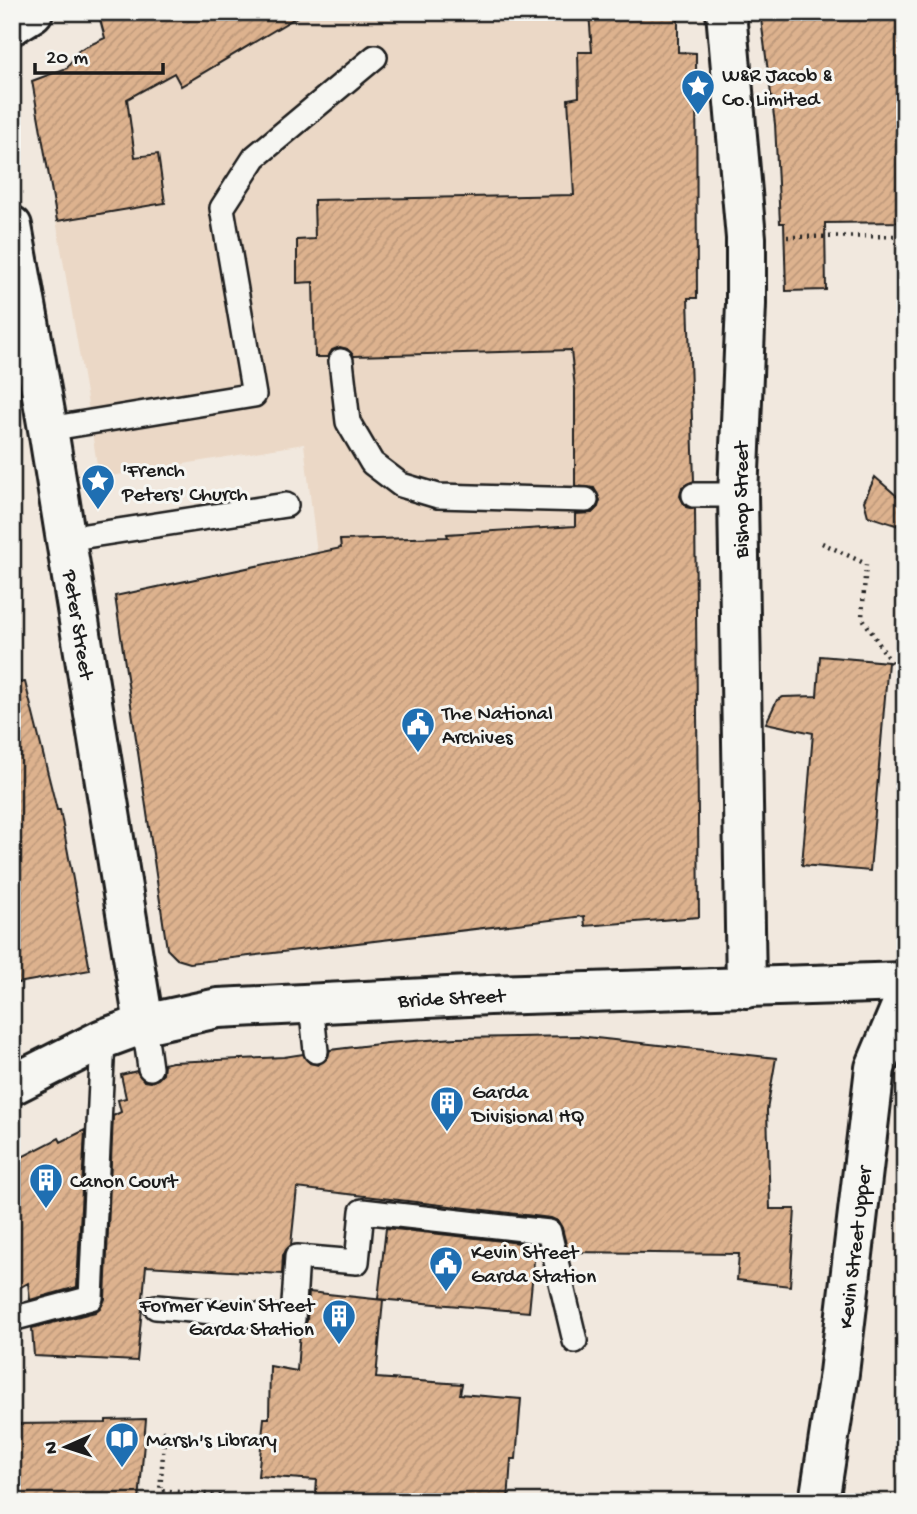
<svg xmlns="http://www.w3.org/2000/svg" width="917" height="1514" font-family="'Gochi Hand',sans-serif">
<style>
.built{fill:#ebd8c6}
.building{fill:url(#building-hatch);stroke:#1c1c1c;stroke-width:2}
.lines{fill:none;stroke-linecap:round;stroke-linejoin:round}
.lane-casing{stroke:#1c1c1c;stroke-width:28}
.street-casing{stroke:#1c1c1c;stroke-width:44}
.secondary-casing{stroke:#1c1c1c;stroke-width:44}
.path{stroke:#1c1c1c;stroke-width:4.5;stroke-dasharray:2 5;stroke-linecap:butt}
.lane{stroke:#f6f6f2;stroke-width:23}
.street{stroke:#f6f6f2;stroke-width:38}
.secondary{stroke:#f6f6f2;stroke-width:38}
.labels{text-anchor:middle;stroke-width:6;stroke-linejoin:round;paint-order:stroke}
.poi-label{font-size:21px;fill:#1c1c1c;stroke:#f6f6f2;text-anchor:start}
.street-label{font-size:21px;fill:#1c1c1c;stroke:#f6f6f2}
</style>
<defs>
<pattern id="building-hatch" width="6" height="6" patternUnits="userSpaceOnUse" patternTransform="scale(1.75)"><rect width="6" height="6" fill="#ddb28e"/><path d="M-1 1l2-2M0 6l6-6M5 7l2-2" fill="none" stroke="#bd987a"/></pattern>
</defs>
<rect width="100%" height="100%" fill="#f1e8de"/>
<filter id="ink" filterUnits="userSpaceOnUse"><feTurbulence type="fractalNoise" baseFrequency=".0143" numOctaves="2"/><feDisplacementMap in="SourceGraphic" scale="14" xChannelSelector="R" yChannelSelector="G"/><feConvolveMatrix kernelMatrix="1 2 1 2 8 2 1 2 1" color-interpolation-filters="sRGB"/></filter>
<g filter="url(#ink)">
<path class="built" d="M98,12H677L678,52L696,53L697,298L688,299L695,551L548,527L448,534V537L340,541L341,549L317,553L304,444L99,478L87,399L32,81L70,66L71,60L79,50L112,40Z"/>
<path class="building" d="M98,12H305L181,86L174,73L127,99L135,157L158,154L165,203L57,221L32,81L67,68L79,50L105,38Z
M589,12H678V52L696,53L697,298H688L694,481L682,487L680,496L686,507L695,509L699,917L585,926L584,916L190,963L177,959L167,949L115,596L341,548L340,540L448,537L447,534L575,526V514L592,513L598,507L600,500L594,488L575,486V389L571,350L354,356L347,349L340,347L332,350L328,357H315L313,282L297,283V240L315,239L314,200L574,195L568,99L579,97L578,52H592Z
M760,12H905V222L825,223L826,290L786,291L784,223H780L775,124Z
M875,477L905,503V528L868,516L864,501Z
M820,656L888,662L870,871L802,865L813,733L766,723L777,700L783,697L817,696Z
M25,682L57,810H60L90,970L12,984V683Z
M578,1036L776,1058L767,1110L770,1209H795L790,1286L737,1280L739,1254L568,1252L562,1228L558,1221L551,1218L297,1188L291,1245L283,1255L282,1274L146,1266L137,1361L34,1356L32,1328L95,1312L101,1307L105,1299L113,1116L121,1112L118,1100L126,1098L121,1075L137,1071L144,1081L151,1082L158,1079L163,1074L164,1064L172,1062L284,1057L303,1054L310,1063L318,1065L328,1057L330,1050L387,1043L455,1038Z
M85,1130L77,1287L30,1300L28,1283L12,1292V1162L59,1138L61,1142Z
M386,1228L538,1245L539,1251H535L529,1312L378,1299Z
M309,1292L383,1300L376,1378L462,1384L460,1394L521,1399L516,1459H511L508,1502L413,1496V1502H315L317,1480L258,1476L264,1418H269L270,1366L297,1371L300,1331L307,1321Z
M146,1419L139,1502H12V1424L106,1423V1420Z"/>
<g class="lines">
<g class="lane-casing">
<path id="lane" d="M341,361L348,422L372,463L401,485L438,496L586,500
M48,429L254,395L222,208L255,157L375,57
M694,495H738
M66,539L286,505
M311,1004L316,1051
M144,1024L150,1068
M156,1307L293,1319L297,1257L357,1262L362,1211L549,1232L575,1341
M12,1319L91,1298L103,1039"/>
</g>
<g class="street-casing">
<g id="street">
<path d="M726,12L746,238V304L738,495L746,988"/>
<path d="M12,25L33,12"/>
<path id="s1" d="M12,226L48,429L144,1024"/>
</g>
</g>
<g class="secondary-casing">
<g id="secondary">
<path id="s2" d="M12,1085L103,1039L144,1024L218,1008L489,995L905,982"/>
<path id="s3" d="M819,1502L839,1373L875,1068L905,997"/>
</g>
</g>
<path class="path" d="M787,237L905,236
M822,543L866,564L862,617L893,666L905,667
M905,777L898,870L905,876
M165,1430L160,1490L279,1502"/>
<use href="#lane" class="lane"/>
<use href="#street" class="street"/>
<use href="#secondary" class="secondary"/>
</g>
</g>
<defs>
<g id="sight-pin" transform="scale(1.75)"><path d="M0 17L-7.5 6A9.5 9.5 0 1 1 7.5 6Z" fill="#1f6fb2" stroke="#f6f6f2"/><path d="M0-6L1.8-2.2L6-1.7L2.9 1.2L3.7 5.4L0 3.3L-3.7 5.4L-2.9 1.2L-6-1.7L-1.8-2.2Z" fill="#fff"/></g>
<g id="civic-pin" transform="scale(1.75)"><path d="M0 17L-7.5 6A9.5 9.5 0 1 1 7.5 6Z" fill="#1f6fb2" stroke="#f6f6f2"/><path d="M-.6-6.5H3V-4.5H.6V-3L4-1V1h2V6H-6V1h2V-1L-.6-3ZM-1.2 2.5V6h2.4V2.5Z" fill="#fff"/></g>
<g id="building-pin" transform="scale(1.75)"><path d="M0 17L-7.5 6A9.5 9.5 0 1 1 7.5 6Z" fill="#1f6fb2" stroke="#f6f6f2"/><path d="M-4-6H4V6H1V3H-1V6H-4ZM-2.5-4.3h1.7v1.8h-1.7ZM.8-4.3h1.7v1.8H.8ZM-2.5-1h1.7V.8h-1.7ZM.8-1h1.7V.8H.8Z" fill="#fff"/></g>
<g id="library-pin" transform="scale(1.75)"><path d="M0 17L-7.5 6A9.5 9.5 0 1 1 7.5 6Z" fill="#1f6fb2" stroke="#f6f6f2"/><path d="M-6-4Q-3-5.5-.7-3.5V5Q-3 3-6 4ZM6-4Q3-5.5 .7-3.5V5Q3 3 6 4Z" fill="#fff"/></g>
</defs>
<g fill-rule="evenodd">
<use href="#sight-pin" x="698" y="86"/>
<use href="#sight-pin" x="98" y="481"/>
<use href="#civic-pin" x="418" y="724"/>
<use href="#building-pin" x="447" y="1103"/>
<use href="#building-pin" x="46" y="1180"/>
<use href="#civic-pin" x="446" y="1263"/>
<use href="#building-pin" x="339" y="1316"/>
<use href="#library-pin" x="122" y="1439"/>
</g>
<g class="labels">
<g class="poi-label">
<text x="722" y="81">W&amp;R Jacob &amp;<tspan x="722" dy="24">Co. Limited</tspan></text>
<text x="122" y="476">'French<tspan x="122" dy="24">Peters' Church</tspan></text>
<text x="442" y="719">The National<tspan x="442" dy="24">Archives</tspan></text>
<text x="472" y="1098">Garda<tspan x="472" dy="24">Divisional HQ</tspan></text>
<text x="70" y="1187">Canon Court</text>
<text x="471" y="1258">Kevin Street<tspan x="471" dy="24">Garda Station</tspan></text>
<text x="314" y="1311" text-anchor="end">Former Kevin Street<tspan x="314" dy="24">Garda Station</tspan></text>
<text x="146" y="1446">Marsh's Library</text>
</g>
<g class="street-label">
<text transform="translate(740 500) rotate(-90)" y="7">Bishop Street</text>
<text dy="7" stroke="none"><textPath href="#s1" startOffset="404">Peter Street</textPath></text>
<text dy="7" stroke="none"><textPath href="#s2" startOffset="455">Bride Street</textPath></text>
<text dy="7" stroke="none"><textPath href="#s3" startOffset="257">Kevin Street Upper</textPath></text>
</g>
</g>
<rect width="917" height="1514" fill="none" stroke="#f6f6f2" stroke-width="42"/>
<rect x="21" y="21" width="875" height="1472" fill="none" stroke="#1c1c1c" stroke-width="2.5" filter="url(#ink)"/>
<g transform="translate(66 1447) rotate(267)" stroke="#f6f6f2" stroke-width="5" paint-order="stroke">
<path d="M0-5L12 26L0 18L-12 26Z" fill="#1c1c1c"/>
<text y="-10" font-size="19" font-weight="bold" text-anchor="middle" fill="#1c1c1c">N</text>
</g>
<path d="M35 63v10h128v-10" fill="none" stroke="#1c1c1c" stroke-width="3.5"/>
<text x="46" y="63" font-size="21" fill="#1c1c1c" stroke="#f6f6f2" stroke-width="5" paint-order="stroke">20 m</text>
</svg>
